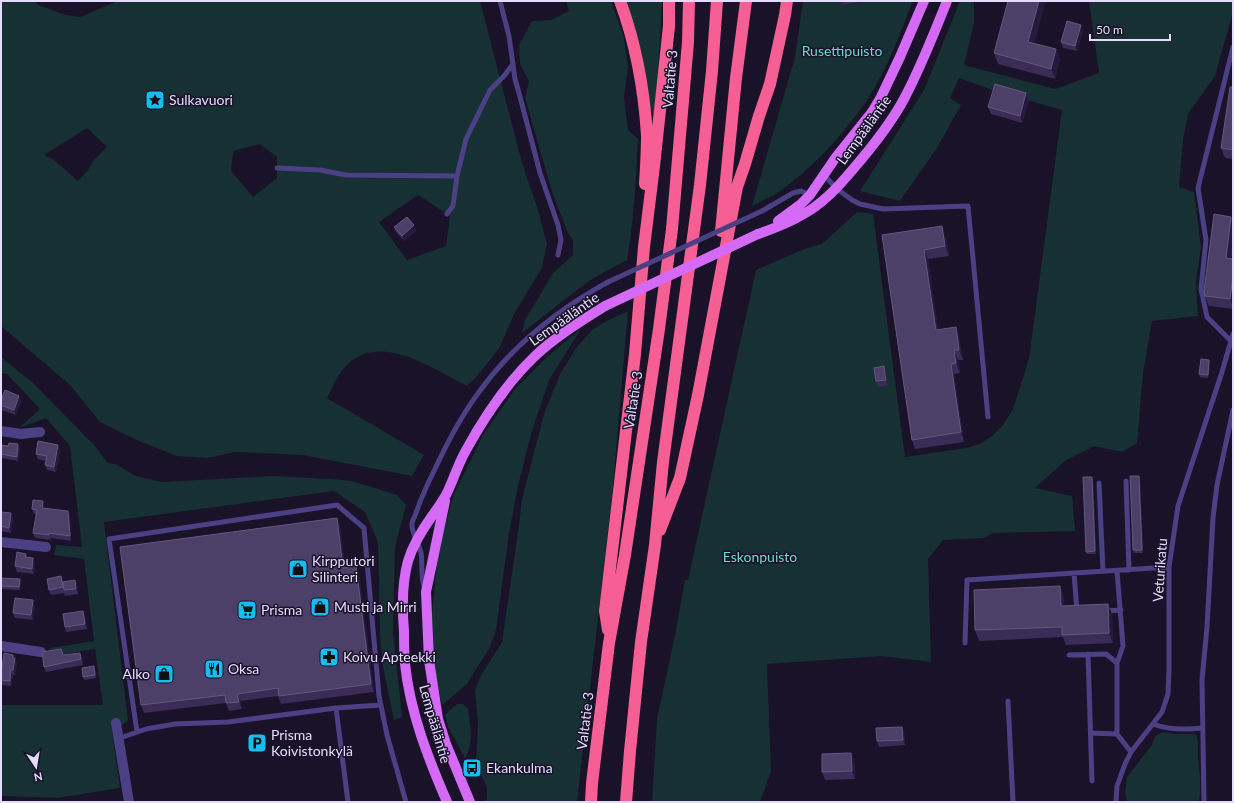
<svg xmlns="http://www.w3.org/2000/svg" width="1234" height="803" font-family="Lato,sans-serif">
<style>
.green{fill:#163033;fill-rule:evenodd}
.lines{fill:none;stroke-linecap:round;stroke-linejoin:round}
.service{stroke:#4c4085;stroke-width:5}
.minor{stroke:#4c4085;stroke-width:10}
.primary{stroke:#d46af6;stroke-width:10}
.motorway{stroke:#f55f93;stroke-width:12}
.service-bridge{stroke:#4c4085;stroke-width:5}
.primary-bridge{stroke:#d46af6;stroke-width:10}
.wall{fill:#3a2c56}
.shaded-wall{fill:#251a3c}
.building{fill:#4c3f68;stroke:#64587f}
.labels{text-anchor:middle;stroke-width:3;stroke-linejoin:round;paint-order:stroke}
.park-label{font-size:14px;fill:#6bdacd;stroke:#191229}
.street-label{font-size:14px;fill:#e4dcfd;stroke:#191229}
.poi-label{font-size:14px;fill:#e4dcfd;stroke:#191229;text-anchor:start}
</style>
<rect width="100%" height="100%" fill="#191229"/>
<path class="green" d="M1,1H35L38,5L66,15L80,17L118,1H480L522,163L537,207L547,244L542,268L514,314L500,347L478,375L467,386C434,369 381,332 348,364C338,373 333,387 327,398L424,455L412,476L303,455L234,452L208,458L177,456L139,441L100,422L70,385L1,326ZM87,128L107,147L93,161L88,170L78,181L54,160L44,155ZM260,144L277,157V178L253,197L231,171L233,151ZM418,195L450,216L446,246L407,260L379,222Z
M566,1H611L624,38L628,67L624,98L628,130L638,139C636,180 634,220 627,260L595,277L569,296L522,333L525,320L553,273L573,255V240L568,233L553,195L525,98L529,81L520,64L519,45L532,21L551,20L569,11Z
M624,1H662L658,72L654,114L650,110Z
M803,1H843L844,5L869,1H913C900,33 888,68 869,97C846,132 809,173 774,195C767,199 759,202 752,206L795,57Z
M960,1H974V23L964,65L1055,89L1099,73L1089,1H1233V12L1215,76L1188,114L1183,139L1179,187L1194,192L1201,247L1196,281L1198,316L1152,321L1143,373L1137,443L1122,452L1094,446L1065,461L1035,488L1072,496L1075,531L993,533L984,538L943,540L928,559L931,662L882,656L767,664L771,771L760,802H652L657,719L675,635L685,580H688L756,270L804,249L822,244L857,212L873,214L905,457L966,448L980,444L992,436L1003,425L1013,409L1029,359L1062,110L998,92L959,78L950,98L961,105L937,148L900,201L860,191L924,90Z
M628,311L613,486L577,802H484L487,799V788L476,763L478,725L475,690L480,677L502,642L519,525L522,499L544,414L560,374L576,348L592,330L603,323Z
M578,331L579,332L549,380L531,434L518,486L509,533L496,630L490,647L467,684L442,705L434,670L432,614L439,545L454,494L483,435L515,389L548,356Z
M1,357L33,383L95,446L108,463L115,464L136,476L161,482L273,476L332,479L352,481L397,495L406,505L395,547L393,630L402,717L394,720L383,667L380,635L378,542L365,512L334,491L104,522L128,721L112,731L120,788L57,798L1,796V705H103L95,649L51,656L50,648L94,641L84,559L54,555L56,545L82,547L70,446L46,418L19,428L40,409L7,374L1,373Z
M457,704H463L468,709C470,724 474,745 465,758L448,727L445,714Z
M1163,732L1175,734H1196C1199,742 1198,747 1198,755C1199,772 1202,784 1199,802H1127L1125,793L1127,777L1152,745L1155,736Z"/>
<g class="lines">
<path class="service" d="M500,1L509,36L515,79L519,93L540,173L558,225L561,240L558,255
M277,168L320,170L346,175L457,176
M824,175L837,189L852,200L860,204L883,209L968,206L988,417
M762,211L793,193L801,191L810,195
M447,214L453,206L457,176L466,139L490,90L504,76L513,64
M1232,342L1207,317L1201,289L1206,240L1198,188L1233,47
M1126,481L1129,570
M1099,483L1103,571
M1074,573L1077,612
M425,589C420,578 423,564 421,553C419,543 411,532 412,524C412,520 415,517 416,513C421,498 427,485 434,471C447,443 461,416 479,392C512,346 559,309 608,282
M1104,611L1121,610
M965,643L967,580L1169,567
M1088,654L1092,781
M1069,655L1106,654L1117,663
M1008,701L1013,802
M336,708L348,802
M1153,724C1169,730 1185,730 1202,728
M137,732L109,539L337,505L364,528L379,696L387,735L406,802
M1091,733L1117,734L1131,752
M1117,734V663L1123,646L1117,571
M120,738L146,729L175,724L228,722L336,708L381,705
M1116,802L1117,786L1125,764L1131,752L1162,712L1168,694L1169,670V567L1178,506L1222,372L1233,334
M1204,802L1202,680L1207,627L1213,518L1217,485L1233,410"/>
<path class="minor" d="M1,431L21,434L40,432
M1,542L46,547
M1,646L41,652
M116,723L129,802"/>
<path class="primary" d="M778,221L801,204L810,195L836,157L872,112L881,97L900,57L924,1
M758,234C772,229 787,224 800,216C822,205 839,186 854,168C873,146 891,123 904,99C921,67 934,34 947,1
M445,501L426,592L429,660L438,719L446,744L470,802
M447,802C428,758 410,712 405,664C404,653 404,642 404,631C402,608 402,583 408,561C413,545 422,530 432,516C437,509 443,501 447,493C453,480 458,465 465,452C483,419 507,383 534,357C555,337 581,321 605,306"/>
<path class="motorway" d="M620,1C636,44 644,89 647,135C647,152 646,168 645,184
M721,231L736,78L746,1
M660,530L680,478L698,395L737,187L745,164L759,116L770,84L785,15L787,1
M608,630L605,611L635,354L644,247L654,166L669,26V1
M591,802L592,783L609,643L625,555L659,329L672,229L688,42L689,1
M626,802L630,751L641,642L655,545L663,462L700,185L712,71L717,1"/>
<path class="service-bridge" d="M608,282L762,211"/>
<path class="primary-bridge" d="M605,306L758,234"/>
</g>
<path class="wall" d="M842,1H867L843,5Z
M1083,30L1077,51L1063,48L1061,42Z
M1034,43L1056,49L1060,59L1055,79L998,64L994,53Z
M1233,87V159L1225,158L1221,148Z
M1026,93L1029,101L1022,123L991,114L988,107Z
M1231,217L1233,222V240L1231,259H1233V309L1209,306L1205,296Z
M414,225L416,231L404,241L396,232L394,227Z
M882,235L946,236L949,256L928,259L938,330L956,327L959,337L963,360H958L960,373L954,374L964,442L915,449L912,440Z
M1209,360L1210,363L1208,378L1200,377L1199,374Z
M884,366L886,372L888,385L878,387L876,381Z
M1,400L21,401L16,415L1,410Z
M18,444L20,449L18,461L1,458V445L8,446Z
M58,445L60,450L56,472L47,470L45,465L46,461L38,459L36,454Z
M1140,478L1143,553H1134L1133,550Z
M1093,479L1096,554H1087L1086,552Z
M45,506L44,508L70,516L71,541L51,538L50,540L35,538L33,533L36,514H34L32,509Z
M1,512L13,518L11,533L1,531Z
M340,526L345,567L359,574L374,692L281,704L278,696L240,701L242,709L229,711L226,703L144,713L141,705Z
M26,554L27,557L35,563L34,574L17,572L15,566Z
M61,576L63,582L75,580L77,585L78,594L65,596L64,593L51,595L49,590Z
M1,578L21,582L20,590L1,589Z
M1060,586L1064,597V606L1108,604L1112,614L1113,643L1066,645L1063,637L979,641L975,630Z
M35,605L33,620L15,618L13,613Z
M83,611L85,616L87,629L66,632L65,627Z
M13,655L17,664L15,675H13L11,686L2,685L1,682V674Z
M64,655L82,658L83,665L46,672L44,667Z
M94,666L96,678L84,680L83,677Z
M902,727L904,732L905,745L879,747L877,741Z
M851,753L854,760L855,779L825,780L822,772Z"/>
<path class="shaded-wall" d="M1039,1H1046L1032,52L1028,42Z
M1081,25L1083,30L1077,51L1075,46Z
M1056,49L1060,59L1055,79L1051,69Z
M1026,93L1029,101L1022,123L1020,116Z
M1231,217L1233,222V240L1229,269L1226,258Z
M414,225L416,231L404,241L402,236Z
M942,226L946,236L949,256L945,246Z
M924,250L928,259L940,340L936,330Z
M1233,276V307L1230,299Z
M956,327L959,337L963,360L959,350Z
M954,350L958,360L960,373L956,363Z
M1209,360L1210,363L1208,378V375Z
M951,364L954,374L964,442L961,432Z
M884,366L886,372L888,385L886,380Z
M19,396L21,401L16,415L14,410Z
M18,444L20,449L18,461L17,457Z
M58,445L60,450L56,472L54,467Z
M1139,476L1140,478L1143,553L1142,550Z
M1092,477L1093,479L1096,554L1095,551Z
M43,501L45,506L44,512L42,508Z
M68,511L70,516L71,541L70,536Z
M11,513L13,518L11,533L9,528Z
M337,518L340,526L346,575L343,568Z
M1,552L2,555L1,564Z
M33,558L35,563L34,574L32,569Z
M356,566L359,574L374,692L371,684Z
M20,579L21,582L20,590L19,587Z
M75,580L77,585L78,594L76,589Z
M1060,586L1064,597L1065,616L1061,606Z
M33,600L35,605L33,620L31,615Z
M1108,604L1112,614L1113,643L1109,633Z
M83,611L85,616L87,629L85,624Z
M13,655L17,664L15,675L13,670Z
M11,670L13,675L11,686L10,681Z
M237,694L240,701L242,709L239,702Z
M902,727L904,732L905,745L903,740Z
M851,753L854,760L855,779L852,771Z"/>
<path class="building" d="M1008,1H1039L1028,42L1056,49L1051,69L994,53Z
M1067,21L1081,25L1075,46L1061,42Z
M995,84L1026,93L1020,116L988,107Z
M1230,87H1233V150L1221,148Z
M1214,214L1231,217L1226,258L1233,259V276L1230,299L1205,296L1204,291Z
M407,217L414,225L402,236L394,227Z
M942,226L945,246L924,250L936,330L956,327L959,350H954L956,363L951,364L961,432L912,440L882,235Z
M1201,359L1209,360L1208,375L1199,374Z
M884,366L886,380L876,381L874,368Z
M5,390L19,396L14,410L1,405V400Z
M38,441L58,445L54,467L45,465L47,456L36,454Z
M9,443L18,444L17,457L1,454V445L8,446Z
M1130,476H1139L1142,550H1133Z
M1083,477H1092L1095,551L1086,552Z
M33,500L43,501L42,508L68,511L70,536L49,533V535L33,533L37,510L32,509Z
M1,512L11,513L9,528L1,526Z
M337,518L343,568L356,566L371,684L279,696L278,688L237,694L239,702L226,703L225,695L141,705L120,547Z
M17,552L26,554L25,557L33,558L32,569L15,566Z
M61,576L63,587L49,590L47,579Z
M1,578L20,579L19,587L1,586Z
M75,580L76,589L64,590L63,582Z
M1060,586L1061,606L1108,604L1109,633L1062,635V627L975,630L974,590Z
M15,598L33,600L31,615L13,613Z
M83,611L85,624L65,627L63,614Z
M61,649L63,655L80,653L81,659L44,667L42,652Z
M4,653L13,655V658H15L13,670H11L10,681L1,680V674Z
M94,666L95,675L83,677L82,668Z
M902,727L903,740L877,741L876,728Z
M851,753L852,771L822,772V754Z"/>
<defs>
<g id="sight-square" transform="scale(1)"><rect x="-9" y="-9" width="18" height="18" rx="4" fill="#15bdf1" stroke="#191229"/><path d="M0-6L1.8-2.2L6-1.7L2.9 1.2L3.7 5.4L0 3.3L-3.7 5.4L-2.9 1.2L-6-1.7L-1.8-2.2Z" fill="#111"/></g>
<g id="shop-square" transform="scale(1)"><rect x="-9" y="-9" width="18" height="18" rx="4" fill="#15bdf1" stroke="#191229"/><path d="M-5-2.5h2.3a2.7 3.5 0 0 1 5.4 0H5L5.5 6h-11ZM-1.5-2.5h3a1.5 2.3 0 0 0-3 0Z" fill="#111"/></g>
<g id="supermarket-square" transform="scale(1)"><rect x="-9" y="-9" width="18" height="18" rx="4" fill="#15bdf1" stroke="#191229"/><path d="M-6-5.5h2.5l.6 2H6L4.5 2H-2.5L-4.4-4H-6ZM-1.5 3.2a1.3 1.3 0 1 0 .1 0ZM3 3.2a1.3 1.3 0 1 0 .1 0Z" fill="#111"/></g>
<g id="pharmacy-square" transform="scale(1)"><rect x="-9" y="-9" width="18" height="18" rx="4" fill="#15bdf1" stroke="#191229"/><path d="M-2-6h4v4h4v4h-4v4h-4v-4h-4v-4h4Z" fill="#111"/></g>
<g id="restaurant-square" transform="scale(1)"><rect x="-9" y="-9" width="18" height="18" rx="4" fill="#15bdf1" stroke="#191229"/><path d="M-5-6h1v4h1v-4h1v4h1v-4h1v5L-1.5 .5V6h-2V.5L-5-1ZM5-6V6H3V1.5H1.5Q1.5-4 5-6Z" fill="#111"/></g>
<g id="parking-square" transform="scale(1)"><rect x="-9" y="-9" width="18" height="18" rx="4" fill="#15bdf1" stroke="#191229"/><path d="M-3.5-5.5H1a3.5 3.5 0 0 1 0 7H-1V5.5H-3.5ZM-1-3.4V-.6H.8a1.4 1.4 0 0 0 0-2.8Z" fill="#111"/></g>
<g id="bus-square" transform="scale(1)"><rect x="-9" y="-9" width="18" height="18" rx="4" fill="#15bdf1" stroke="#191229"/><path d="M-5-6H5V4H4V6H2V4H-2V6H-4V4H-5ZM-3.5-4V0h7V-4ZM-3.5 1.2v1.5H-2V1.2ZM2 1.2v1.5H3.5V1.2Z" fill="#111"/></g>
</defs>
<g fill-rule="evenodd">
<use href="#sight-square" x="155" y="100"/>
<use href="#shop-square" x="298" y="569"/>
<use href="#shop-square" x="320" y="607"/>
<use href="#supermarket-square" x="247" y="610"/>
<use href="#pharmacy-square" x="329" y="657"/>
<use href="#restaurant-square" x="214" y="669"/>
<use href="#shop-square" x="164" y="674"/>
<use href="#parking-square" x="257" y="743"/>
<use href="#bus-square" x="472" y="768"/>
</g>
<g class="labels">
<g class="park-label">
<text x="842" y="56">Rusettipuisto</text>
<text x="760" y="562">Eskonpuisto</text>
</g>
<g class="street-label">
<text transform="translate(670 79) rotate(-85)" y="5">Valtatie 3</text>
<text transform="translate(864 130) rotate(-54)" y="5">Lempääläntie</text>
<text transform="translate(564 319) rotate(-35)" y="5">Lempääläntie</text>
<text transform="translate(633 400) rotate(-81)" y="5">Valtatie 3</text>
<text transform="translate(1160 570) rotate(-86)" y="5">Veturikatu</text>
<text transform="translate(585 721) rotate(-83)" y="5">Valtatie 3</text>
<text transform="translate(435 724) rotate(74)" y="5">Lempääläntie</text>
</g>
<g class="poi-label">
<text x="169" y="105">Sulkavuori</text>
<text x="312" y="566">Kirpputori<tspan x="312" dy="16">Silinteri</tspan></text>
<text x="334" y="612">Musti ja Mirri</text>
<text x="261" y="615">Prisma</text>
<text x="343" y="662">Koivu Apteekki</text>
<text x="228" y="674">Oksa</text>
<text x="150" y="679" text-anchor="end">Alko</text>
<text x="271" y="740">Prisma<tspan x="271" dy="16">Koivistonkylä</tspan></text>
<text x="486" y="773">Ekankulma</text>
</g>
</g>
<rect width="1234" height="803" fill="none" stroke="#e4dcfd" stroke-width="4"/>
<g transform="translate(36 767) rotate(168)" stroke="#191229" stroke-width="3" paint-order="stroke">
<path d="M0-3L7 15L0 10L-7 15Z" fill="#e4dcfd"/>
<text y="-6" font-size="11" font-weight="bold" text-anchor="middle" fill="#e4dcfd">N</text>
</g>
<path d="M1090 34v6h80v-6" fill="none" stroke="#e4dcfd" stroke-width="2"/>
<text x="1096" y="34" font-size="12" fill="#e4dcfd" stroke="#191229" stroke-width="3" paint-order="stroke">50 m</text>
</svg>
